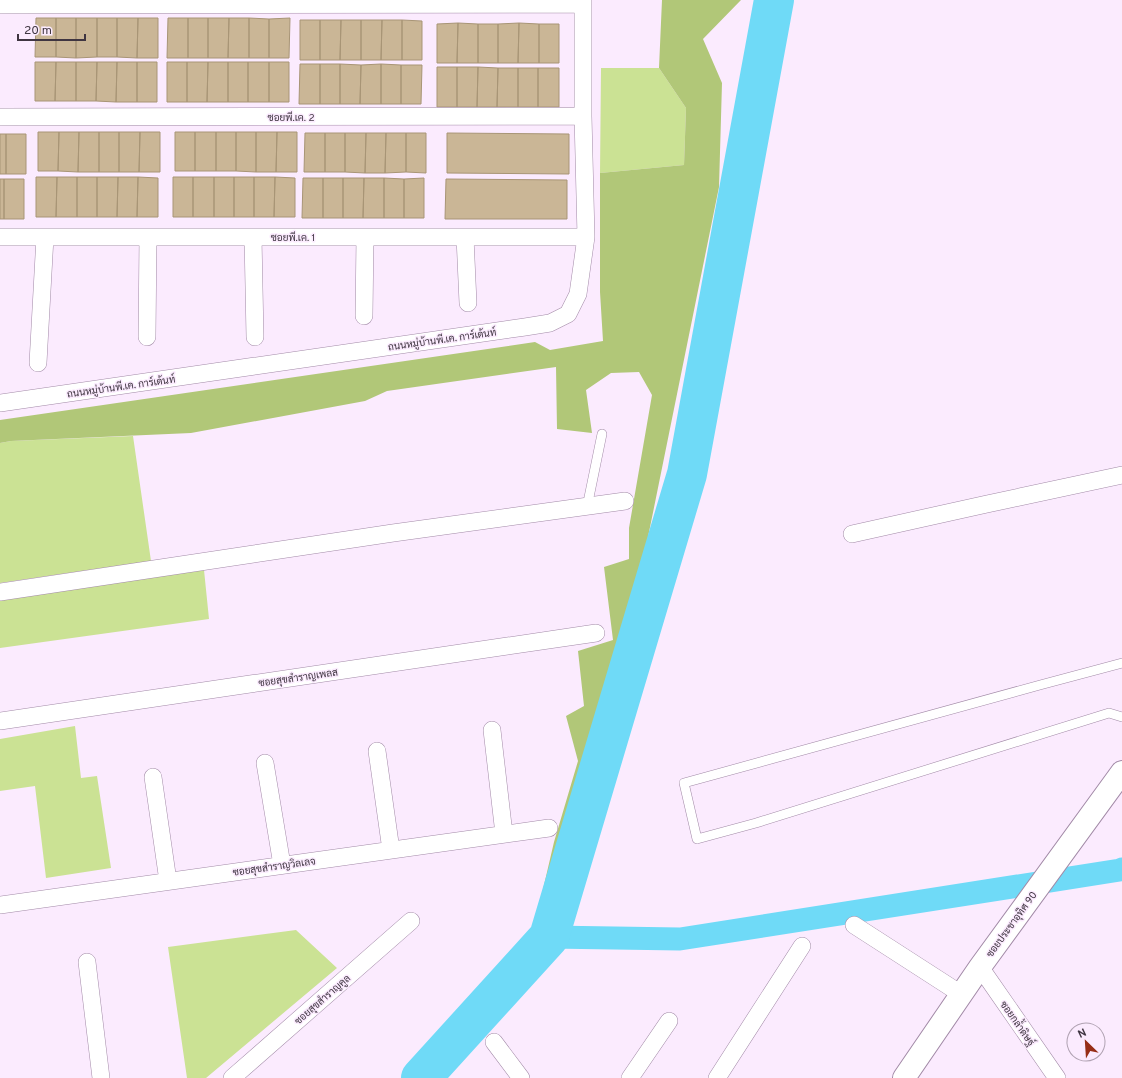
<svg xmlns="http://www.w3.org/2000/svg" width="1122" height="1078" font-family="Overpass,Sarabun,sans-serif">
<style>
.green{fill:#cbe294}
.forest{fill:#b1c778}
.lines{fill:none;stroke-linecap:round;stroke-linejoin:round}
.canal{stroke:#6fdaf7;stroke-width:23}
.river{stroke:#6fdaf7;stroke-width:40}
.building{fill:#cab696;stroke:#a89576}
.lane-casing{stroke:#a28aa7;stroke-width:10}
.street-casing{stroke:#a28aa7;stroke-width:18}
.secondary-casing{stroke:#a28aa7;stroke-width:24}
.lane{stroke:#fff;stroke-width:9}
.street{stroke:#fff;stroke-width:17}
.secondary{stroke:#fff;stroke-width:22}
.labels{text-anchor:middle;stroke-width:3;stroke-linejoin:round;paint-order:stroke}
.street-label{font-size:10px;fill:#3f3541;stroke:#fbebfe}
</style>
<rect width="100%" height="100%" fill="#fbebfe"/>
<path class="green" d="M601,68H659L686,108L684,165L600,173Z
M133,436L151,561L0,583V443L11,441Z
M204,570L209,619L0,648V600Z
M75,726L81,778L97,776L111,868L46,878L35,786L0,791V739Z
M296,930L337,968L206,1078H187L168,947Z"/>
<path class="forest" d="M662,0H741L703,39L722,83L719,187L632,616L601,707L563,832L541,898L554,842L578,761L566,716L584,706L578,651L613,640L604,567L629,559V528L652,395L639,372L611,373L586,390L592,433L557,429L556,367L387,391L365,401L191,433L11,441L0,443V420L535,342L550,350L603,341L600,292V173L684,165L686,108L659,68Z"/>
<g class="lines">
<path class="canal" d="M549,937L680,939L1120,870L1122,869"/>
<path class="river" d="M421,1078L549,937L687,474L774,0"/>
</g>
<path class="building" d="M36,18H56V57H35Z
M56,18H76V58L56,57Z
M76,18H97V57L76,58Z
M97,18H117V57H97Z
M117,18H138L137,58L117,57Z
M138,18H158V58H137Z
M168,18H188V58H167Z
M188,18H208V58H188Z
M208,18H229L228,58H208Z
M229,18H249V58H228Z
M249,18L269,19V58H249Z
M290,18L289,58H269V19Z
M300,20H320V60H300Z
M320,20H341L340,60H320Z
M341,20H361V60H340Z
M361,20H382L381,60H361Z
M382,20H402V60H381Z
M402,20L422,21V60H402Z
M458,23L457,63H437V24Z
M458,23L478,24V63H457Z
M519,23L518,63H498V24Z
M519,23L539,24V63H518Z
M478,24H498V63H478Z
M539,24H559V63H539Z
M35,62H56L55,101H35Z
M56,62H76V101H55Z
M76,62H97L96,101H76Z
M97,62H117L116,102L96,101Z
M117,62H137V102H116Z
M137,62H157V102H137Z
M167,62H187V102H167Z
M187,62H208L207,102H187Z
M208,62H228V102H207Z
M228,62H248V102H228Z
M248,62H269V102H248Z
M269,62H289V102H269Z
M300,64H320V104H299Z
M320,64H340V104H320Z
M340,64L361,65L360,104H340Z
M381,64V104H360L361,65Z
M381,64L401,65V104H381Z
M401,65H422L421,104H401Z
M437,67H457V107H437Z
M457,67H478L477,107H457Z
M478,67L498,68L497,107H477Z
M498,68H518V107H497Z
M518,68H538V107H518Z
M538,68H559V107H538Z
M38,132H59L58,171H38Z
M59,132H79L78,172L58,171Z
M79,132H99V172H78Z
M99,132H119V172H99Z
M119,132H140L139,172H119Z
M140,132H160V172H139Z
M175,132H195V171H175Z
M195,132H216V171H195Z
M216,132H236V171H216Z
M236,132H256V172L236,171Z
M256,132H277L276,172H256Z
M277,132H297V172H276Z
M305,133H325V172H304Z
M325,133H345V172H325Z
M345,133H366L365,173L345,172Z
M366,133H386L385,173H365Z
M386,133H406V172L385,173Z
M406,133H426V173L406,172Z
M447,133L569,134V174L447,173Z
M0,134H6V174H0Z
M6,134H26V174H6Z
M36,177H57L56,217H36Z
M57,177H77V217H56Z
M77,177H97V217H77Z
M97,177H118L117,217H97Z
M118,177H138L137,217H117Z
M138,177L158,178V217H137Z
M173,177H193V217H173Z
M193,177H214V217H193Z
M214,177H234V217H214Z
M234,177H254V217H234Z
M254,177H275L274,217H254Z
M275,177L295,178V217H274Z
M303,178H323V218H302Z
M323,178H343V218H323Z
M343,178H364L363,218H343Z
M364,178H384V218H363Z
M384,178L404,179V218H384Z
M424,178V218H404V179Z
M0,179H4V219H0Z
M4,179H24V219H4Z
M446,179L567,180V219H445Z"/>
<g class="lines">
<g class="lane-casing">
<path id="lane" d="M587,507L602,434
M1122,663L1040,685L684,783L697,839L756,823L1109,713L1122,717"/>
</g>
<g class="street-casing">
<path id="street" d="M0,5L583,4
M0,117L583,116
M0,237H586
M253,237L255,337
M465,237L468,303
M364,316L365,237
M147,337L148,237
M38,363L45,237
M0,403L525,327L550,323L568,314L578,294L586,237L583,116V0
M852,534L987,504L1122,475
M0,592L393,533L625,501
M0,721L596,633
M492,730L504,834
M377,751L391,850
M265,763L282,865
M153,777L168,881
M0,905L549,828
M854,925L961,994
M87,962L101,1078
M980,967L1057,1078
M494,1042L521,1078
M232,1078L411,921
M630,1078L669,1021
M717,1078L802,946"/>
</g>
<g class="secondary-casing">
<path id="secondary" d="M904,1078L980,967L1122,772"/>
</g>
<use href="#lane" class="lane"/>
<use href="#street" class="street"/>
<use href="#secondary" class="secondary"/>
</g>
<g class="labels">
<g class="street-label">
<text x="291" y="121">ซอยพี.เค. 2</text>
<text x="293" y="241">ซอยพี.เค. 1</text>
<text transform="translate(442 339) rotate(-8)" y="4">ถนนหมู่บ้านพี.เค. การ์เด้นท์</text>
<text transform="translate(121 386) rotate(-8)" y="4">ถนนหมู่บ้านพี.เค. การ์เด้นท์</text>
<text transform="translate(298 677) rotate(-8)" y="4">ซอยสุขสำราญเพลส</text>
<text transform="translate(274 866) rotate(-8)" y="4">ซอยสุขสำราญวิลเลจ</text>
<text transform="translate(1011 924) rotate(-54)" y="4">ซอยประชาอุทิศ 90</text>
<text transform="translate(322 999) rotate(-41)" y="4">ซอยสุขสำราญคูล</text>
<text transform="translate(1018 1023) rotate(55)" y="4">ซอยกล้ำดิษฐ์</text>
</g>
</g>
<g transform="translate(1086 1042) rotate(335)"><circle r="19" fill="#fbebfe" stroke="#b0a2b2"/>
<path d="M0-3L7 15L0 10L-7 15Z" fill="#972e17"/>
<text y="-6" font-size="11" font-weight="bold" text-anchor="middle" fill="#3f3541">N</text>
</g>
<path d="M18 34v6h67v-6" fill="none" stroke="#3f3541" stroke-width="2"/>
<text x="24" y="34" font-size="12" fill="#3f3541" stroke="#fbebfe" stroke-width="3" paint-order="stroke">20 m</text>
</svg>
